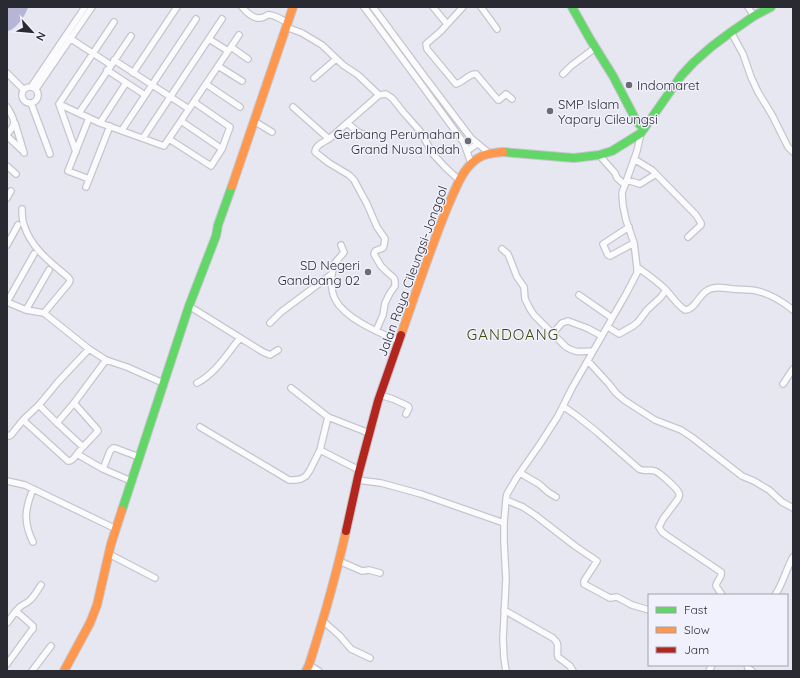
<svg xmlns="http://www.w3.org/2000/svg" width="800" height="678" font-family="Quicksand,sans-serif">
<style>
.water{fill:#b7b5d6}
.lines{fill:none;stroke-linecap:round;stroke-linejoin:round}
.street-casing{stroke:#c6c5ce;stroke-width:8}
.fast-casing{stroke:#c6c5ce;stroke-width:10}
.slow-casing{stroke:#c6c5ce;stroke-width:10}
.jam-casing{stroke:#c6c5ce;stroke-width:10}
.street{stroke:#fbfbfd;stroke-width:5.5}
.fast{stroke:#63d668;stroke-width:8}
.slow{stroke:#ff974d;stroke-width:8}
.jam{stroke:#b3261e;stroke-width:8}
.poi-dot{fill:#6c6c75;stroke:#f1f1fd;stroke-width:1.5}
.labels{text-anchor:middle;stroke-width:3;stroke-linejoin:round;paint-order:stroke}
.poi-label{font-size:13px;fill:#2a2a32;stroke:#f1f1fd;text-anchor:start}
.street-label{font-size:13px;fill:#2a2a32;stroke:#f1f1fd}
.quarter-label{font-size:15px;letter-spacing:1px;fill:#42480a;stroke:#f1f1fd}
</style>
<rect width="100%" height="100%" fill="#e7e7f2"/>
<path class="water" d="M7,7H28C26,15 16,29 8,31Z"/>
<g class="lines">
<g class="street-casing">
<path id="street" d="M242,7C247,13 255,21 264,17C267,16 267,14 270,15C275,15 284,21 288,23
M364,7L418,80L464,143L471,163
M373,7L424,76L471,138L489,153
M433,7L447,24
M463,7L441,31L426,44L427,49L456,84C464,82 468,74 476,74L498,100H499L506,94L512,99
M481,7L497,29
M748,7L754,16
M286,27L302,33L322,45L343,65L358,75L379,95
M731,32L743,54L751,77L758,92L772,115L788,147L793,152
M68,37L111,65
M209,39L228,51
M231,47L248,59
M114,60L189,109
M218,66L242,81
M107,70L145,95
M7,73L23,89
M133,73L177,7
M563,74L571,66L595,48
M314,78L336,59
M206,84L240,107
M22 95a8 8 0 1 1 16 0a8 8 0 1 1-16 0Z
M31,87L85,7
M36,89L92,7
M31,103L50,154
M59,104L100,123L164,146L239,35
M7,107C14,119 18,123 7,134
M293,107L329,139C324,142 315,145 315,152L329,163L349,175L354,180L367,204L377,227L384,237L385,239L384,245L383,248L375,251L374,254L381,266L387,272L394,278L395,281V286L390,293L385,303L383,315L376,331
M79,113L131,36
M181,121L222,149
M254,121L272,132
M15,123L24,153
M100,123L126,83
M122,130L196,19
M365,135L358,132L347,123L379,95L386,94L392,98L404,113L420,131L433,154L445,167L459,180
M7,136L23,151
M143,138L222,19
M169,139L211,166L222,149L230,127L194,102
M329,139L347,123
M467,151L477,144
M76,152L59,104L114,22
M599,155L615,173L617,178L625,185
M634,159L652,170L696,215L701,223V225L688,237
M7,166L16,174
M89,179L68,171L89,118
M627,180L640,184L656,174
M86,187L110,126
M7,198L11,191
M22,209C22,214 22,220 24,225C31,248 50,262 68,277L70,280L69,283L44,313
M629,227L603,244L608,255L610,256L634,243
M7,245L18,225
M341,245L343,250L344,252C341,257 336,260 334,265C331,275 330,289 335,299C345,319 380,333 399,341
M502,249L508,254L510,259L517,277L524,287L525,299L530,309L534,315L566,347C577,354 581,351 593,351
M637,267C647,274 657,281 665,289C672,296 677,305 685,310C696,309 698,295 708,290C715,286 724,288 732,289C740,290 749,289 757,291C771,294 782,301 793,310
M579,295L612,318
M7,302L26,310L49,270
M7,302L34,254
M189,306L263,352L270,355L278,350
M26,310L44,313L89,349L106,360L127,367L163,383
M270,323L281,312L332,274
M608,327L619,334L633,326L638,322L647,310L661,297L666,290
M553,333L562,323L568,321L587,328L602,336
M106,360L74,403L57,423L83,447L77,454L103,469L131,481
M588,361L609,384L616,393L624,400L655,420L681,430L693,438L742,476L754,481L769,490L782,502L793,508
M197,383C216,373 226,355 240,338
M783,384L793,369
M380,395L393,399L408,406L409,408L406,414
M74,403L97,429L98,431L83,447
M39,405L58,382L89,349
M563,406L577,416L597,432L639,469C644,472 649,469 655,471C660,473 677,488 679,493C680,496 679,497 678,499L663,519L659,527L662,532L666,535L721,572C723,577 716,581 716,586L722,595
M328,417L369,433
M23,420L68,461C72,462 75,457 77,454
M200,427L289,480H295L301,479L306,476L310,470L320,450L328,417L291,388
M7,435L9,436L11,435L23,420L39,405L57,423
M320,450L359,470
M103,469L110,451L113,448H115L139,457
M520,473L539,484L548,492L556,497
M357,480L381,483L421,494L504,523
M7,481L25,485L116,529
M33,489C25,509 23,522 33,542
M506,500L523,507L535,515L575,546L597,561L584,581V584L610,598L617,597L632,605L649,610
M109,554L155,578
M339,561L362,571L369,570L380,573
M775,595C783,584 786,569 793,557
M504,610L553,638C561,645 556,648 558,657L570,666L573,671
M16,611C21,604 23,606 29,601C34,597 37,591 41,585
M323,621L340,636L351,649L370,658
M7,623L16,611L33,626V629L31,631L7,664
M309,665L319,671
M747,665L748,668L752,671
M32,671L51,646
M506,671L504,658L503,639L506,579L504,542V523L506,500L507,494L517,477L540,444L558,416L572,388L626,294L637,273V267L634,243L626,220L623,206L622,193L637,151L641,133
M709,671L712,665"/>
</g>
<g class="fast-casing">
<path id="fast" d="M572,7L590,39L613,76L637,122L644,129
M503,152L574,158L599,155L612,151L641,133L681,76L693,63L711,47L731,32L754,16L771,7
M122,510L189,306L216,236L218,225L232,186"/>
</g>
<g class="slow-casing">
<path id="slow" d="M232,186L293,7
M401,335C416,292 430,250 447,208C454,193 460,174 472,163C481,154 491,153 503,152
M64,671L90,623L97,605L111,544L122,510
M306,671L309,665C323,621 336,576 346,531"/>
</g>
<g class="jam-casing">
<path id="jam" d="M346,531L359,472L378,401L401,335"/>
</g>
<use href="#street" class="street"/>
<use href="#fast" class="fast"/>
<use href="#slow" class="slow"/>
<use href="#jam" class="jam"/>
</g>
<g class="poi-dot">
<circle cx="629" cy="85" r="4"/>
<circle cx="550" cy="111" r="4"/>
<circle cx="468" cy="141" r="4"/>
<circle cx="368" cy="272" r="4"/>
</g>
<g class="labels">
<g class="poi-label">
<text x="637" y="90">Indomaret</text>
<text x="558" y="109">SMP Islam<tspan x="558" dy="15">Yapary Cileungsi</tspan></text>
<text x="460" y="139" text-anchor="end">Gerbang Perumahan<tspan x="460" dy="15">Grand Nusa Indah</tspan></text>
<text x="360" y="270" text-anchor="end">SD Negeri<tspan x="360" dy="15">Gandoang 02</tspan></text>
</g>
<g class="street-label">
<text transform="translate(412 271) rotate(-70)" y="5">Jalan Raya Cileungsi-Jonggol</text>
</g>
<g class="quarter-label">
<text x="513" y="340">GANDOANG</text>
</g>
</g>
<rect width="800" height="678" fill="none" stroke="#2a2a32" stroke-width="16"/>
<rect x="648" y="594" width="140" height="72" fill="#f1f1fd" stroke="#a1a1ac"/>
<rect x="656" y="607" width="20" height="6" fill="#63d668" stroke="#a1a1ac"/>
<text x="684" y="614" font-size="12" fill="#2a2a32">Fast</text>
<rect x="656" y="627" width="20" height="6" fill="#ff974d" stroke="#a1a1ac"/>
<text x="684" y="634" font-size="12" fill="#2a2a32">Slow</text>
<rect x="656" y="647" width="20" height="6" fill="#b3261e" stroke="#a1a1ac"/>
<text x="684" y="654" font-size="12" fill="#2a2a32">Jam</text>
<g transform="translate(32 32) rotate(117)" stroke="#f1f1fd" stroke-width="3" paint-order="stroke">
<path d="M0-3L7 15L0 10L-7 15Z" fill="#2a2a32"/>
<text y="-6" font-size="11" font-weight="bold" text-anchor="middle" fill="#2a2a32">N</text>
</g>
</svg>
